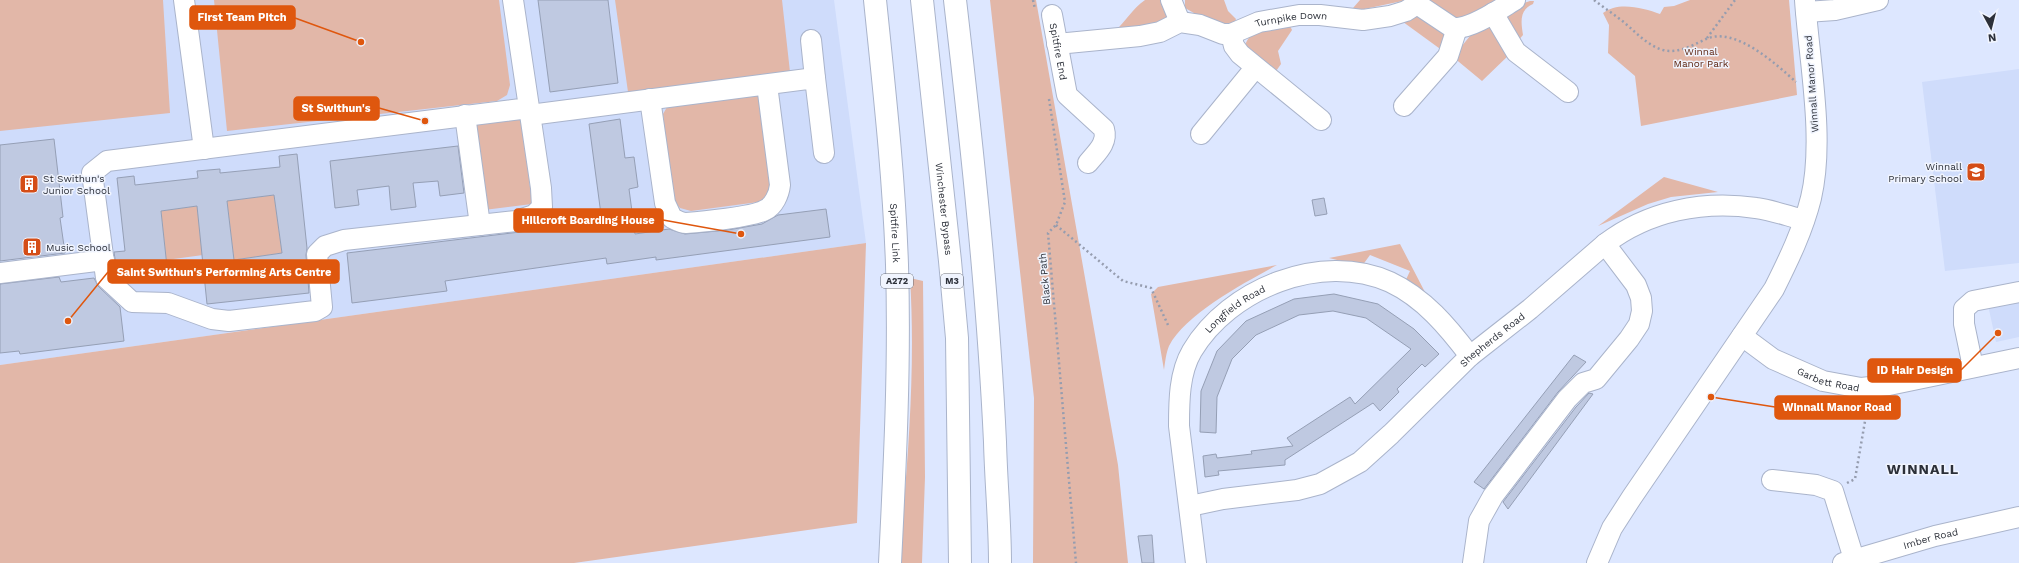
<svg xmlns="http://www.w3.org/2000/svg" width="2019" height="563" font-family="'Work Sans',sans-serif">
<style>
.built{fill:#cfdcfb}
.green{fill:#e2b7a8}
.building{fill:#bfc9e1;stroke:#959fb5;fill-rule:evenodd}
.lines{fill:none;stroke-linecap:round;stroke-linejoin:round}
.minor-casing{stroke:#aab4cb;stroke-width:22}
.highway-casing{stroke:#aab4cb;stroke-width:24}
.path{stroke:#969daf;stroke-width:2.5;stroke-dasharray:2 3;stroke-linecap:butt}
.minor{stroke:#fff;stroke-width:20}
.highway{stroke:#fff;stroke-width:22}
.labels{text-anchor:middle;stroke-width:3;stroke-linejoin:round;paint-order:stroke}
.shield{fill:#f0f4fe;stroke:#676b74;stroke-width:1}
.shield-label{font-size:9px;font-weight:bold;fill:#2c3039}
.street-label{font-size:10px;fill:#2c3039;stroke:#f0f4fe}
.park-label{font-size:10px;fill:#5d2511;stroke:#f0f4fe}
.poi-label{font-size:10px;fill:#2c3039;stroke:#f0f4fe;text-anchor:start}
.district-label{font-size:14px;font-weight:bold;letter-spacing:1px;fill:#2c3039;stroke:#f0f4fe}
.leader{fill:none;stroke:#df570e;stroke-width:1.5}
.callout-dot{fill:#df570e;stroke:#f0f4fe;stroke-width:1.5}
.callout{fill:#df570e;stroke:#df570e;stroke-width:1.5}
.callout-label{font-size:11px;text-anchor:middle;font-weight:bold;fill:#fff}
</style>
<rect width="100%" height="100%" fill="#dde7ff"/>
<path class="built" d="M0,0H834L866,243L0,365Z
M2019,69V263L1945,271L1922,82Z
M2019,298V337L1996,342L1988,305Z"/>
<path class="green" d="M0,0H163L170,113L0,131Z
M214,0H499L510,85L507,95L497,101L227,131Z
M615,0H782L790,72L628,92Z
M990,0H1036L1118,465L1128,563H1033L1034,398Z
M1145,0H1162L1169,21L1115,31C1126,21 1132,9 1145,0Z
M1185,0H1224L1228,11L1236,19L1232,28L1201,17L1185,8Z
M1360,0H1407L1355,11L1353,8Z
M1427,0H1505L1460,23Z
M1690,0H1789L1797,95L1641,126L1635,76L1608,53L1609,25L1603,13C1618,1 1644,8 1660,14L1664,7L1674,6Z
M1530,1H1534L1533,4C1519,10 1521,22 1523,35L1516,43L1506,21L1507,13L1518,5Z
M1418,16L1444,30L1448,43L1443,51L1399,19Z
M1288,22L1292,30L1278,51L1281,64L1274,74L1244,48C1251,26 1269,27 1288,22Z
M1492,23L1510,54L1482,81L1453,57L1474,31Z
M758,92L779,184L766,201L691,211L680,208L672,198L663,114L670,102Z
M522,119L532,204L484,210L474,125Z
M1664,177L1718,192L1671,197L1648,204L1598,226Z
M274,195L282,253L234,260L227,201Z
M197,206L203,255L166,260L161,211Z
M866,243L857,523L574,563H0V365Z
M1400,244L1427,296L1404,284L1410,271L1370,255L1362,266L1329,258Z
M1277,265C1246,282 1185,314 1169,346C1166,353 1165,363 1164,370L1151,294L1158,287Z
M910,278L923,281L925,477L922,563H899C907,468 916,373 910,278Z"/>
<path class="building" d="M538,0H608L618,83L550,92Z
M620,119L625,158L634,157L638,187L629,189L635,234L669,229L685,234L728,230L762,224L778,215L826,209L830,237L656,260V257L607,264L606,258L445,281L447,291L352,303L347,253L602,222L589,124Z
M54,139L63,217L60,218L65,253L0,261V145Z
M458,146L464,193L440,196L438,181L413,183L416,207L391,210L389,186L357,190L359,205L335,208L330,161Z
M297,154L307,248L306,255L309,293L207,304L197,206L161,211L168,276L126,280L117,272L114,252L125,251L117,178L134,176L135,185L198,178L197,171L220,169V173L280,167L279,156ZM274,195L282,253L234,260L227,201Z
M1324,198L1327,214L1315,216L1312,200Z
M59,277L61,282L94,278L98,286L120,307L124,341L20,354L19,351L0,353V284Z
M1334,294L1378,304L1414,329L1439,354L1425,367L1422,364L1397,389L1399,392L1380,411L1373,403L1285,460V465L1218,471L1219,475L1205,477L1203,456L1216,454L1217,458L1252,454L1251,451L1293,446L1287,438L1350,397L1355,404L1411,349L1366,318L1333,311L1299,315L1256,335L1232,359L1217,397L1216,433L1200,432L1201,391L1217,351L1246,321L1294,299Z
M1574,355L1586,362L1558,392L1484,489L1474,482Z
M1589,393L1593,394L1508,509L1503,502L1576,407Z
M1152,535L1154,563H1142L1138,536Z"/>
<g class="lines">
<g class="minor-casing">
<g id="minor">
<path d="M184,0L204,149"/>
<path d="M513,0L541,188L542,207L534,215L516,221L344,240L325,246L317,254L322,307L315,311L229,321L212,319L168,303L132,302L106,278L92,173L107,161L529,108"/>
<path d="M1171,0L1180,22"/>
<path d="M1806,12L1835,10L1878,0"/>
<path d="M1493,13L1516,52L1568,92"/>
<path id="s1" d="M1052,15L1067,95L1104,129C1108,143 1097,152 1088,163"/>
<path d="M1231,34L1234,46L1240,54L1321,120"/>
<path d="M811,40L815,78"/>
<path id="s2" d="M1057,44L1140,36L1160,32L1180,22L1200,25L1223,34H1231L1259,22L1299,15H1320L1363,20L1390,16L1406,11L1417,4L1453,28C1470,30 1500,9 1515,0"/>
<path d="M650,99L665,203L672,218C676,220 681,223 686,223C701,222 753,217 765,210C774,206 779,194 780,185L767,85"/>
<path d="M1404,106L1448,56L1457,28"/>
<path d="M465,115L480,225"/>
<path d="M530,115L815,78L824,153"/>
<path d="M1201,134L1255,68"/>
<path d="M0,273L104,260"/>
<path id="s3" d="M1742,336L1773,359L1823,381L1861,388L1889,385L2019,358"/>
<path d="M1973,367L1964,324V309L1973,301L2019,292"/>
<path d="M1772,480L1816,485L1833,491L1854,559"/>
<path id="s4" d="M1190,506L1223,499L1297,490L1320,484L1360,462L1391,434L1470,356L1530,309L1605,244C1648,211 1703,200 1756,208C1772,210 1788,216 1804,220"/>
<path id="s5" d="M1196,563L1179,426C1179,402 1179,373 1192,351C1229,289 1321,251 1390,282C1424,298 1448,327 1470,356"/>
<path d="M1473,563L1479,521L1493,496L1567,399L1583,383L1596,379L1629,339L1639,324L1642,311L1641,298L1636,285L1605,244"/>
<path d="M1597,563L1612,528L1632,497L1774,289C1789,259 1803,230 1811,198C1825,139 1809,60 1805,0"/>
<path id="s6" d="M1843,563L1935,536L2019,517"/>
</g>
</g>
<g class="highway-casing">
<g id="highway">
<path id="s7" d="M875,0C884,88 894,176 897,265C900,364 895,463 890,563"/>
<path id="s8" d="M922,0L950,261L957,338L960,563"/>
<path d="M955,0C972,147 988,294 995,442C996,482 1000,523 1000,563"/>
</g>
</g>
<path class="path" d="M1033,0L1035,9
M1594,0C1603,7 1612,13 1621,20C1634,30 1646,45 1663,50C1678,54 1693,45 1706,39C1735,26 1776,64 1796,82
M1707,38L1735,0
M1049,99L1065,202L1056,225L1048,233L1076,563
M1056,225L1123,281L1151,288L1168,325
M1847,483L1855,479L1868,404"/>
<use href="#minor" class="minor"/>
<use href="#highway" class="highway"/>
</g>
<defs>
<g id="school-square" transform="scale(1)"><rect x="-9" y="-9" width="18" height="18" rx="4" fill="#d44d17" stroke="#f0f4fe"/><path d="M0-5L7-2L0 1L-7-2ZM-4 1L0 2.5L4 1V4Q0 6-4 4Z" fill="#fff"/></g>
<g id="building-square" transform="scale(1)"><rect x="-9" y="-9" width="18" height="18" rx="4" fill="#d44d17" stroke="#f0f4fe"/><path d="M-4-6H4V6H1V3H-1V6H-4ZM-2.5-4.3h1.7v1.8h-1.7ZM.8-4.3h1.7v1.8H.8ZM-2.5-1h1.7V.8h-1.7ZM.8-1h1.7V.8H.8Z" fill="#fff"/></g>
</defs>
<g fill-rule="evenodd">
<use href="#school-square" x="1976" y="172"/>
<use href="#building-square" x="29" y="184"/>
<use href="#building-square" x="32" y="247"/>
</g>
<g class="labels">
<g class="shield">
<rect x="881" y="274" width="32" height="14" rx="3"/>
<rect x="941" y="274" width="22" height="14" rx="3"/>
</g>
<g class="shield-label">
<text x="897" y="284">A272</text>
<text x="952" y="284">M3</text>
</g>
<g class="street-label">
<text dy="4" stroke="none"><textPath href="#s2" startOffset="242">Turnpike Down</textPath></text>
<text dy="4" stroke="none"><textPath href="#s1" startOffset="37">Spitfire End</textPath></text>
<text transform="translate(1811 84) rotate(-94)" y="4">Winnall Manor Road</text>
<text dy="4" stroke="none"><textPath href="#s8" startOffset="210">Winchester Bypass</textPath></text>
<text dy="4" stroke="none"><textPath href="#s7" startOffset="234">Spitfire Link</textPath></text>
<text transform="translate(1044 279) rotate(-95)" y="4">Black Path</text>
<text dy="4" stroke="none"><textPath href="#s5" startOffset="276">Longfield Road</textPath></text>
<text dy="4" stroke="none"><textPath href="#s4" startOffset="358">Shepherds Road</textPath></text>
<text dy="4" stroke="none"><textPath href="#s3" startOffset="98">Garbett Road</textPath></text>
<text dy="4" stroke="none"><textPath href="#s6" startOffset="91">Imber Road</textPath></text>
</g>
<g class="park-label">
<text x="1701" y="55">Winnal<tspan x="1701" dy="12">Manor Park</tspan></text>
</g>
<g class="poi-label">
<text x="1962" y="170" text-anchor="end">Winnall<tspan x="1962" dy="12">Primary School</tspan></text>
<text x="43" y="182">St Swithun's<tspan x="43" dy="12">Junior School</tspan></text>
<text x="46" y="251">Music School</text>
</g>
<g class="district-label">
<text x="1923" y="474">WINNALL</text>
</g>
</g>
<path class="leader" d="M361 42L295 18M425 121L379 108M741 234L663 220M68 321L108 272M1998 333L1961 370M1711 397L1775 407"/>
<g class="callout-dot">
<circle cx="361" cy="42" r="4"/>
<circle cx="425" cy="121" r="4"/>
<circle cx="741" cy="234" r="4"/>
<circle cx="68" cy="321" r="4"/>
<circle cx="1998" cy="333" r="4"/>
<circle cx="1711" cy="397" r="4"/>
</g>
<g class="callout">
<rect x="190" y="6" width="105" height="23" rx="4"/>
<rect x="294" y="97" width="85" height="23" rx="4"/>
<rect x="514" y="209" width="149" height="23" rx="4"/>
<rect x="108" y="260" width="231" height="23" rx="4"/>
<rect x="1868" y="359" width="93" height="23" rx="4"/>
<rect x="1775" y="396" width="125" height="23" rx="4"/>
</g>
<g class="callout-label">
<text x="242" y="21">First Team Pitch</text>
<text x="336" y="112">St Swithun's</text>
<text x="588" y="224">Hillcroft Boarding House</text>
<text x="224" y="276">Saint Swithun's Performing Arts Centre</text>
<text x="1915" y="374">ID Hair Design</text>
<text x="1837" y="411">Winnall Manor Road</text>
</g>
<g transform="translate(1991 28) rotate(173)" stroke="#f0f4fe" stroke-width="3" paint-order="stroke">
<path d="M0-3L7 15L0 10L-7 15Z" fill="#2c3039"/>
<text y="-6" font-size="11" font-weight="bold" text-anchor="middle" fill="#2c3039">N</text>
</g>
</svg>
